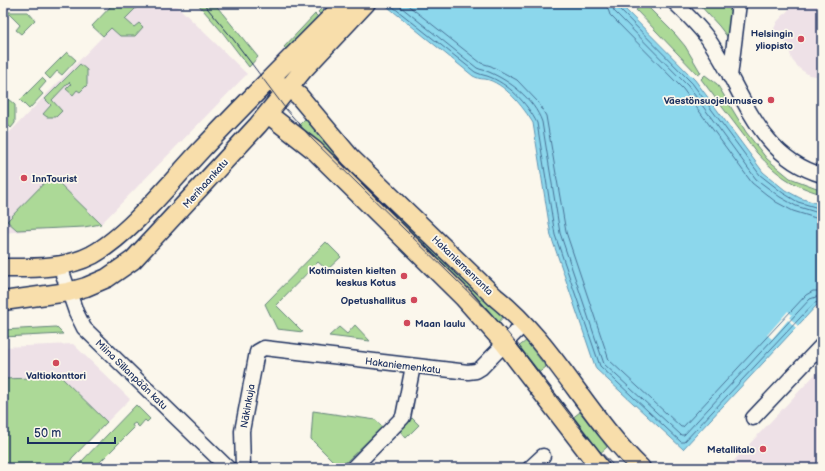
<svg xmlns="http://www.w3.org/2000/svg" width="825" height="471" font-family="'Balsamiq Sans',sans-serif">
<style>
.built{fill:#eee1e7}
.green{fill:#acd997;stroke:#64847a}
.water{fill:#8cd7ec;stroke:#5f94b3}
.pier{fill:#fbf7ec}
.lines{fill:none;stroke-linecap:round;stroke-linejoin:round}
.shore{stroke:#487297;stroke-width:1}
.minor-casing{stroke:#1b2f5e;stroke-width:17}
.major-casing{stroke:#1b2f5e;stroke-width:21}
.minor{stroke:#fbf7ec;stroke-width:14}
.major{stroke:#f8deab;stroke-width:18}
.tram{stroke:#1b2f5e;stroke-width:1}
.poi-dot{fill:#d1495b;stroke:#fbf7ec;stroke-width:1.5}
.labels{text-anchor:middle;stroke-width:3.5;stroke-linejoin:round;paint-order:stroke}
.poi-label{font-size:10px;font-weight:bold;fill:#1b2f5e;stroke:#fbf7ec;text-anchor:end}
.street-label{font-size:10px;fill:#1b2f5e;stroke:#fbf7ec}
</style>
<rect width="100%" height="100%" fill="#fbf7ec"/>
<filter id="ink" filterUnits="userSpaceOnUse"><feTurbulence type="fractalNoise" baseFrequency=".025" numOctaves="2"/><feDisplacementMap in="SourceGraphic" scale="8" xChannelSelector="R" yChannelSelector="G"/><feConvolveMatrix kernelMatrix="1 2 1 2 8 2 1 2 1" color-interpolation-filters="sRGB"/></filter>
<g filter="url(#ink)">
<path class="built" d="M135,3H174L247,74L101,224L3,233V129L8,134Z
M795,3H822V77L809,75L800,69L792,60L788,47L773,31L777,22Z
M73,344L130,399L107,422L61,377L3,379V347Z
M822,367V468H727L773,419Z"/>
<path class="green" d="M114,3H141L125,19L134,27L139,23L143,27L135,36H120L111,28L103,36L92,26Z
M197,3H214L258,57L249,67L223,33Z
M644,3L675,34L685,46L701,73L698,75L636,10Z
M698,3H736L732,43L719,26Z
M321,9L325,13L288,51L284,47L315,14L318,17L321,15L318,12Z
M7,12H28L35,20L21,34L16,30L20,25Z
M67,52L76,60L62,75L57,71L50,79L45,74Z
M80,64L87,70V85L80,92L77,90L73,95L66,89L71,84L69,82L52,100L62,111L56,117H47L43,114L51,105L45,99Z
M705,75L717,84L746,132L767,159L790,178L822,190L821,194C792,185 778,176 757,153L701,79Z
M42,78L46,82L39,90L43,94L29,109L20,100Z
M7,98L15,105V123L11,128L3,120V102Z
M305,119L505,315L497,324L297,127Z
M51,176L55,179L101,224L84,227L17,230L7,221Z
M326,242L341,257L327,270L318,262L276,305L303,332L277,329L265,304Z
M355,325L370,341L329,336L339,327L347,334Z
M56,327L63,334L3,337V330Z
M526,341L546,367L537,374L517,348Z
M61,377L107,422L72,458L67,468H3V379Z
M136,405L150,419L147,422L145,420L139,427L135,423L132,425L134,428L94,468H78L81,462Z
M313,411L376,420L382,427L340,468L311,439Z
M580,412L607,447L598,455L571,419Z
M412,418L419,425L406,438L400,431Z"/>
<path class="water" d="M383,3H619L695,80L763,172L785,190L800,198L822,205V307L817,305L683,449L596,369L551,236L533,123C524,108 504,82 485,79C480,79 477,78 473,76Z"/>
<path class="pier" d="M788,311L792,315L790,318L798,326L796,328L788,320L772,339L767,335Z"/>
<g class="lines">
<path class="shore" d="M388,3L475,72C479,74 483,75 487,76C508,83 527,103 537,123L555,235L600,366L681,442H684L814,303L822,302
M396,3L477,68C481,70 485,70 489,72C510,81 534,99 542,122L560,233L604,364L681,435H684L810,299L816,297H822
M405,3L481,63L491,66L517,80L538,102L546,116L566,232L609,360L681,427H683L806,295L813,291H822
M606,3L610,15L683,89L752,183L776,202L793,211L822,220
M612,3L614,11L688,86L756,179L780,197L796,206L822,214
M617,3L618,8L692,83L760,175L783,193L798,202L822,209"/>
<g class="minor-casing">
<path id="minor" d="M675,3C686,14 697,24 706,36C743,86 755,156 822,175
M730,77L739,3
M60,266L76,312L84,328L228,468
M753,418L822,345
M243,468L242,431L257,352L264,348L468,372L476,371L481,368L524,324
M353,468L403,417L413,366
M530,468L543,456"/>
</g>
<g class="major-casing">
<path id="major" d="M268,82L289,88L299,96L350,157L495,297C553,343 587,416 641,468
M268,114L314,150L463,297L504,343L600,468
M3,268C33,268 65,269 92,255C130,234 170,183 201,150C248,100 297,52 345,3
M3,301L68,292L86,287L107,278L133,260L258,125L303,70L366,3"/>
</g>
<use href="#minor" class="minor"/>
<use href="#major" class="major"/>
<path class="tram" d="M203,3L233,39L285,108L312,139L497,320C538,368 571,424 616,468"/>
</g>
</g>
<g class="poi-dot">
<circle cx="801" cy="39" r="4"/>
<circle cx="771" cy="100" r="4"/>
<circle cx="24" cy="178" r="4"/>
<circle cx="404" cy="276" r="4"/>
<circle cx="414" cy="300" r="4"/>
<circle cx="407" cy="323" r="4"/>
<circle cx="56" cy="363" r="4"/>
<circle cx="763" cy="449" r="4"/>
</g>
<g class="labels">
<g class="poi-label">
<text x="793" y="37">Helsingin<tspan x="793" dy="12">yliopisto</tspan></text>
<text x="763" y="104">Väestönsuojelumuseo</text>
<text x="32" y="182" text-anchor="start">InnTourist</text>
<text x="396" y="274">Kotimaisten kielten<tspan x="396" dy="12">keskus Kotus</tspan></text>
<text x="406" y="304">Opetushallitus</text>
<text x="415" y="327" text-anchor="start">Maan laulu</text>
<text x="56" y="379" text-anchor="middle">Valtiokonttori</text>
<text x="755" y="453">Metallitalo</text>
</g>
<g class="street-label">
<text transform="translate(205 183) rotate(-48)" y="4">Merihaankatu</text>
<text transform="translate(463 265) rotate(44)" y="4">Hakaniemenranta</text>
<text transform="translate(403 365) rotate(7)" y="4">Hakaniemenkatu</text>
<text transform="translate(132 374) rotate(44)" y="4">Miina Sillanpään katu</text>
<text transform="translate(247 406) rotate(-80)" y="4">Näkinkuja</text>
</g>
</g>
<rect width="825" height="471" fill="none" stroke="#fbf7ec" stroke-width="16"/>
<rect x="8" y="8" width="809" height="455" fill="none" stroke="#1b2f5e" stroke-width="1.5" filter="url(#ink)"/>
<path d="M28 437v6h87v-6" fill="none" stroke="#1b2f5e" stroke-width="2"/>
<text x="34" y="437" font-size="12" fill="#1b2f5e" stroke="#fbf7ec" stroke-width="3" paint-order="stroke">50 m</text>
</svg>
